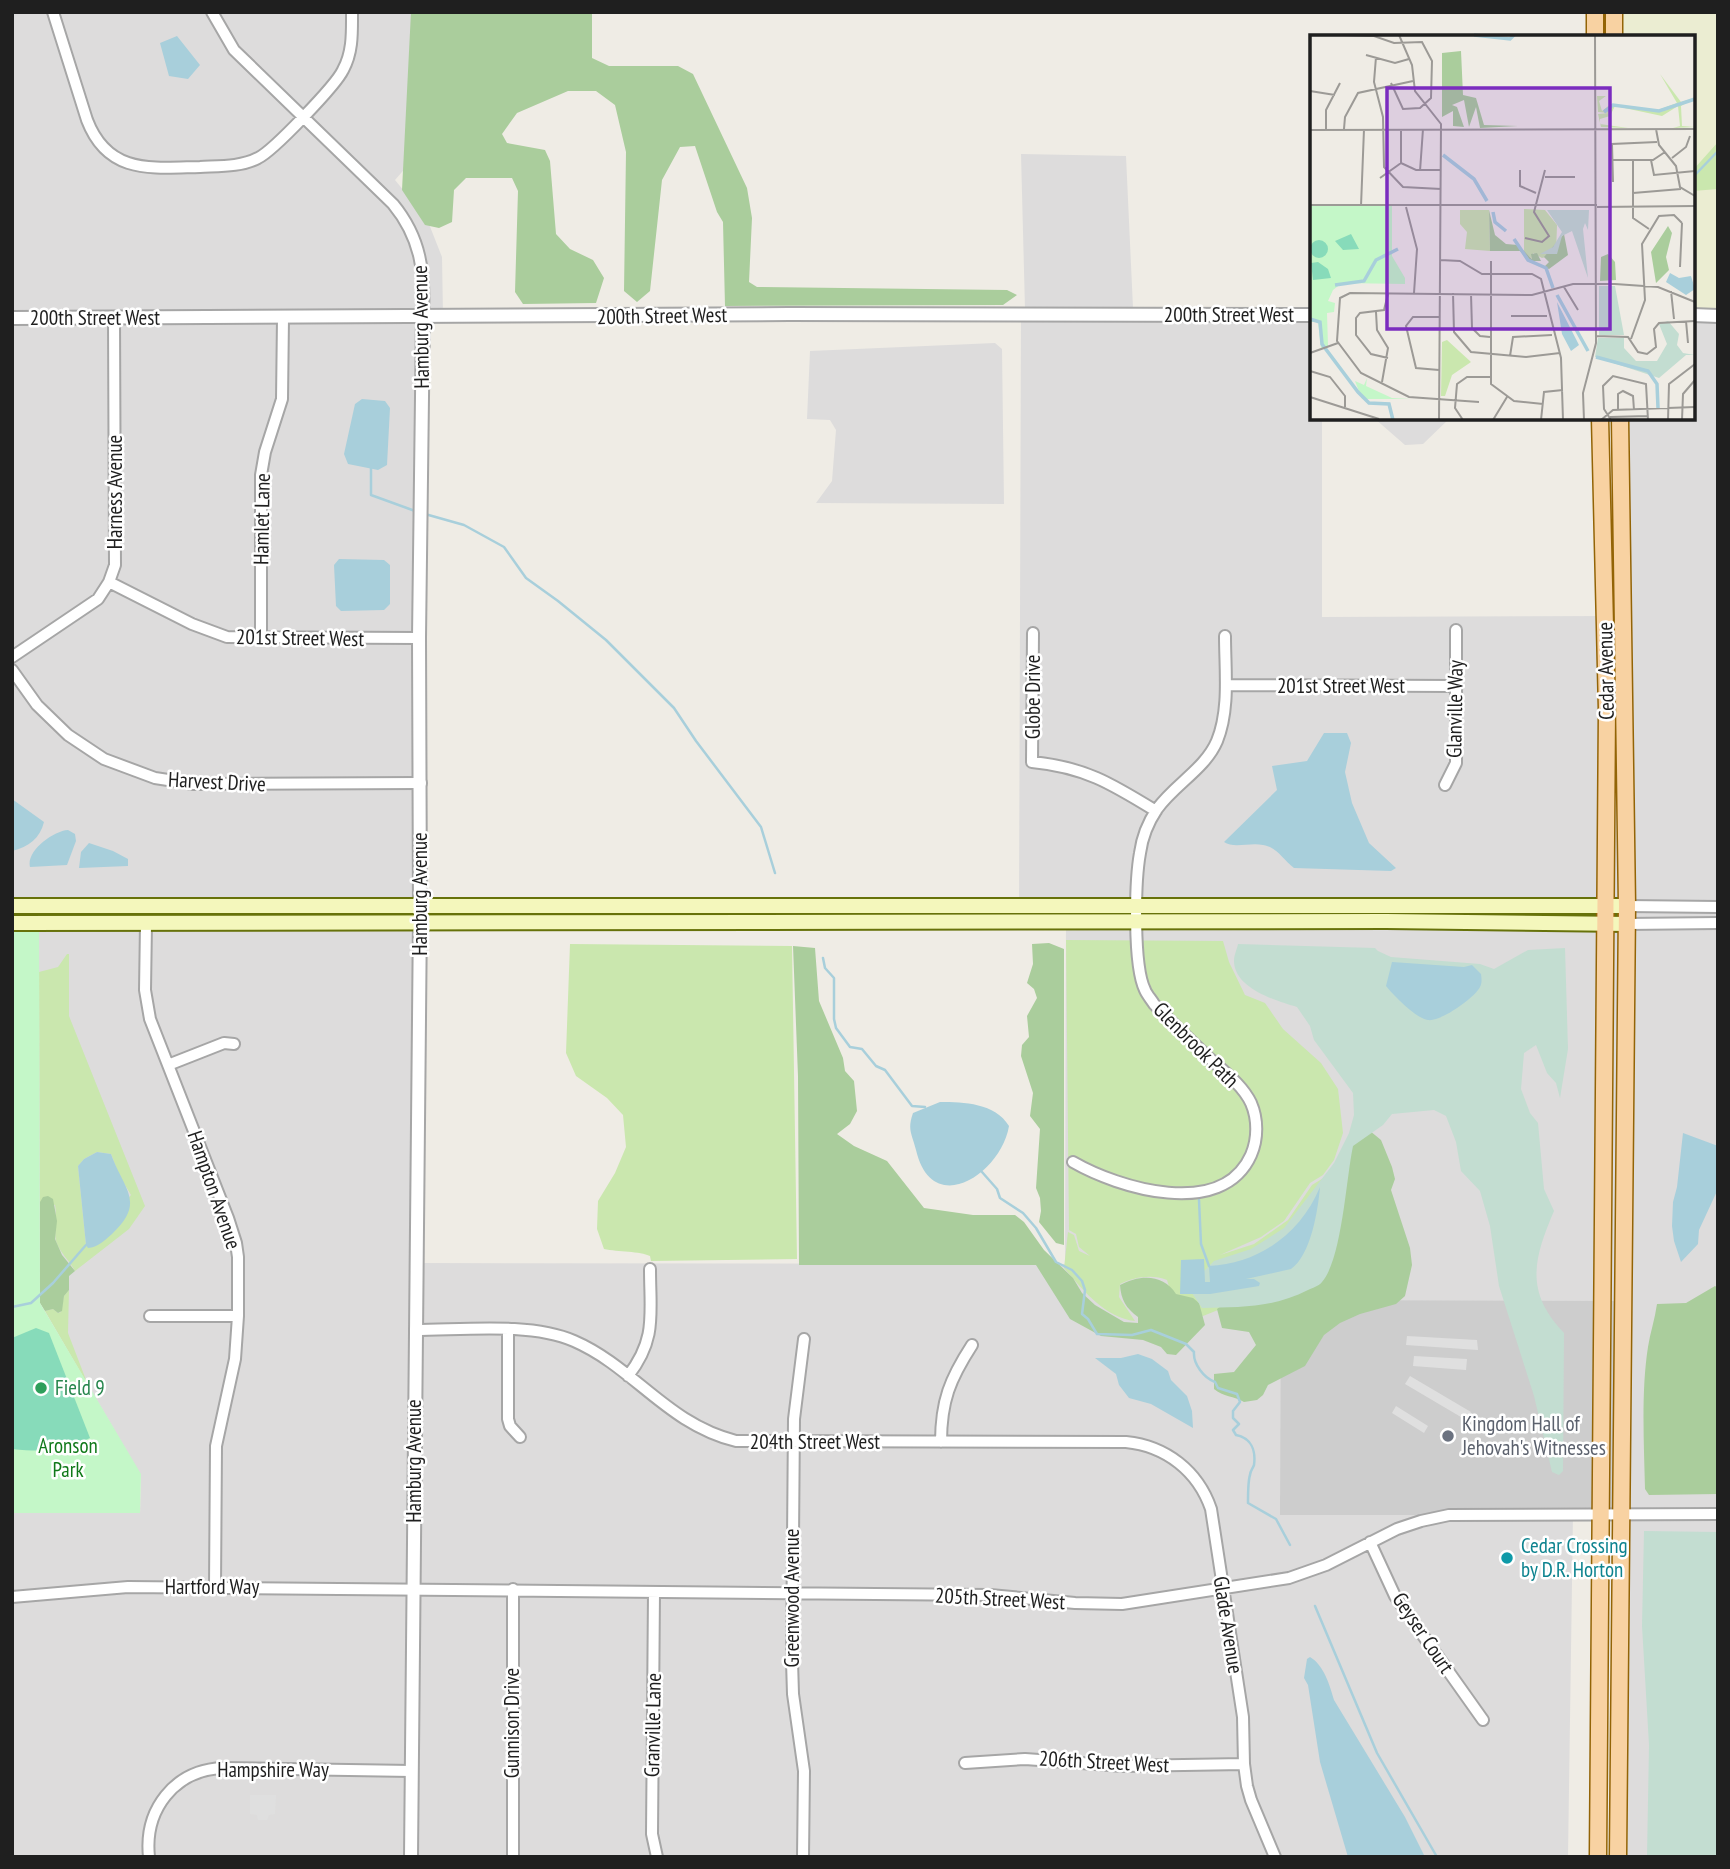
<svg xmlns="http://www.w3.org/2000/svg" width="1730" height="1869" font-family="'PT Sans Narrow',sans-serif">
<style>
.residential{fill:#dddcdc}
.religious{fill:#cdcdcd}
.farmland{fill:#ebedd2}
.grass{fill:#cae7ae;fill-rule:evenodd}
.forest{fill:#aacd9c}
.wetland{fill:#c3ddd1}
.park{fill:#c4f7c8}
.pitch{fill:#87dbba}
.parking{fill:#dfdfdf}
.water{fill:#a8cfdb}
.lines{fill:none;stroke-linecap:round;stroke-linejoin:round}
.stream{stroke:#a8cfdb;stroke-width:2.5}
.minor-casing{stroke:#a6a6a6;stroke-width:14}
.tertiary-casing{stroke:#a6a6a6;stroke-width:16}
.secondary-casing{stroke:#67720a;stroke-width:18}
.primary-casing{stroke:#936406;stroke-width:19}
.minor{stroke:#fff;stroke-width:10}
.tertiary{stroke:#fff;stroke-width:12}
.secondary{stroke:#f4f7bc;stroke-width:14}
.primary{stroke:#f8d2a2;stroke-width:16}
.leisure-dot{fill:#2e9e5b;stroke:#fff;stroke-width:2.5}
.worship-dot{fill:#6b7280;stroke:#fff;stroke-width:2.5}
.culture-dot{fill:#0f9aa8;stroke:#fff;stroke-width:2.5}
.labels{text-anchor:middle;stroke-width:5;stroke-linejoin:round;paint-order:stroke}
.street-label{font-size:21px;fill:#1f1f1f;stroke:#fff}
.leisure-label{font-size:21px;fill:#27864d;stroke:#fff;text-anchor:start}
.worship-label{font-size:21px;fill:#5b616d;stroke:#fff;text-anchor:start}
.park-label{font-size:21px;fill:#107919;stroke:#fff}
.culture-label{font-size:21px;fill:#0d838f;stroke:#fff;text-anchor:start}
.inset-river{fill:none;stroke:#a8cfdb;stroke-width:3.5}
.inset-road{fill:none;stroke:#9c9a96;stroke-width:2}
.view{fill:#7b2cbf;fill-opacity:0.15;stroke:#7b2cbf;stroke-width:3.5}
.inset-edge{fill:none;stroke:#1f1f1f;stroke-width:3.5}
</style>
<rect width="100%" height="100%" fill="#efece5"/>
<path class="residential" d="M12,12H423L422,149L395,180L427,219L442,257L443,316H423L417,1263L1065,1264L1066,915H1019L1021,315H1312V418H1322V617L1617,616L1618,418H1693V315L1718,316V1857H1611L1614,1515L1573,1514L1568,1857H12V1513H140L141,1475L40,1303L12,919Z
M1021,154L1126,156L1133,308L1025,309Z
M995,343L1002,349L1004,504L816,503L832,481L836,430L830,420L807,419L810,351Z
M1374,418H1450L1423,444L1405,445Z"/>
<path class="religious" d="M1281,1300L1615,1301L1614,1515H1280Z"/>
<path class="farmland" d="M1620,12H1718V316L1693,315V37H1620Z"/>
<path class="grass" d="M1718,142V189L1693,191V170Z
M1066,940L1223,941L1229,962L1245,995L1265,1003L1283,1029L1321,1063L1338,1089L1343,1133L1334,1160L1323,1175L1310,1183L1284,1221L1261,1237L1220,1255L1254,1244L1288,1220L1312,1185L1325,1177L1228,1306L1203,1316L1188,1306L1173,1300L1167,1280C1152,1274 1134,1277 1120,1284L1119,1297L1135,1321C1105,1318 1083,1290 1064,1268L1068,1232L1074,1235L1079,1251L1090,1256L1079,1247L1076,1234L1069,1230Z
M570,944L792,946L797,1259L651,1261L650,1256C640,1251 618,1252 604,1249L597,1229L598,1201L615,1173L626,1147L623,1115L607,1098L576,1076L566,1053Z
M67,954H69V1016L145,1206L129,1229L75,1271C69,1260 60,1253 56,1241C54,1233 57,1215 55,1205L40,1202L39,972L58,967ZM97,1152L111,1154L119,1175L131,1195L86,1245L78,1166L84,1159Z
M69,1290L68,1333L88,1385L45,1311L53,1309L58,1313L61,1312L64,1296Z"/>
<path class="forest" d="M411,12H592V58L609,66H678L693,74L747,188L752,218L749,282L757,287L1007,290L1017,295L1003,305L725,306L723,222L717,212L695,146L680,147L662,180L650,291L637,302L624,291L626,152L615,105L596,91H568L517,113L502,134L507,143L545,150L550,161L556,234L570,249L593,260L604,278L596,303L523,304L515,292L518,191L512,178H466L454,190L452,222L439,228L425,225L402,190Z
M1049,943L1064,949V1245L1056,1243L1039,1222L1041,1211L1040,1198L1036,1188L1040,1129L1030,1116L1033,1093L1021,1056L1022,1045L1029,1037L1027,1016L1037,998L1034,989L1027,983L1033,964L1032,944Z
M793,946L815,948L819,1001L843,1058L845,1071L854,1081L857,1111L850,1124L837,1134L854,1146L887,1161L924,1208L973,1215H1015L1024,1222L1044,1250L1073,1278L1082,1293L1095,1305L1124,1322L1138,1323V1317C1126,1308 1121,1300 1120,1285C1140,1274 1164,1274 1176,1294L1193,1298L1199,1303L1205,1325L1176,1355L1167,1354L1161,1347L1143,1340L1101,1336L1070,1319L1036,1265H799L798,1076Z
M1364,1126L1381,1140L1392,1167L1395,1179L1391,1190L1410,1248L1412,1265L1405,1296L1396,1304L1360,1314L1340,1323L1324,1335L1305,1366L1268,1385L1263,1395L1257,1400L1244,1402C1234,1396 1223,1397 1214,1389V1374L1234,1372L1256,1345L1249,1332L1222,1328L1217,1309L1236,1295L1263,1288L1348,1142Z
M48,1196L53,1199L57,1221L55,1239L62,1255L75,1271L69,1276V1290L64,1296L62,1311L58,1313L53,1309L45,1311L40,1303V1202L43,1197Z
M1715,1286L1718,1288V1494L1649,1495L1645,1489C1644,1445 1641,1391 1648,1347C1650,1333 1655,1319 1657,1304L1686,1303Z"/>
<path class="wetland" d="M1238,944L1375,948L1378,951L1391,957L1480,964L1494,969L1528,950L1565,948L1568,1049L1560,1098L1556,1083L1547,1073L1536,1045L1524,1053L1521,1089L1530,1113L1538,1123L1544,1189L1554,1211C1533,1260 1525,1292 1564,1333L1563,1471L1559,1475L1552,1472L1534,1396L1499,1286L1490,1226L1480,1191L1461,1171L1456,1142L1446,1116L1434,1110L1392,1114L1383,1125L1353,1146C1346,1179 1342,1259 1322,1282C1319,1286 1312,1288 1308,1290C1273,1308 1240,1307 1202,1308L1188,1287L1214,1261L1251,1249L1284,1228L1334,1163L1349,1133L1354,1115L1353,1093L1314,1040L1310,1026L1297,1007C1276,1001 1234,988 1234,961C1234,955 1237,949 1238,944Z
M1644,1531L1718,1532V1857H1647L1649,1745L1642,1626Z"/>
<path class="park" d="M12,914H39L40,1303L141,1474L140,1513H12Z"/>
<path class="pitch" d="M36,1328L49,1333L90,1438C61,1452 43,1452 12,1449V1338Z"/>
<path class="parking" d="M1407,1336L1477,1340L1478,1350L1406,1345Z
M1414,1356L1467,1359L1466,1370L1413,1366Z
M1410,1376L1471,1412L1466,1420L1405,1384Z
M1396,1406L1428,1426L1424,1433L1392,1413Z
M250,1795H276L275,1814L269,1815L267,1820H258L257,1815L250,1814Z"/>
<path class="water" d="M177,36L200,65L188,79L169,76L160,43Z
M362,399L385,401L390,408L387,465L378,470L348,464L344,454L355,404Z
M339,559L384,560L390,565V604L384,610L341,611L336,606L334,565Z
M1324,733H1347L1351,743L1345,772L1352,803L1369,843L1396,868L1391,871L1294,868C1283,860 1277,847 1263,845C1250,842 1234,849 1224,842L1277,790L1272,766L1307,761Z
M12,799L44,822C40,838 29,847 12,851Z
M68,830L75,834L76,841L67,865L30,867C26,851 53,831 68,830Z
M89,843L113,851L128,859V866L79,868L81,852Z
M1392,962L1464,967L1472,965L1481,974C1482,981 1482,985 1478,990C1471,1000 1440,1022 1428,1020C1417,1019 1393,995 1386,986Z
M940,1102C964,1102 995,1103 1009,1126C1001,1174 932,1219 916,1150C912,1134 907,1130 913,1113Z
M1683,1133L1718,1146V1189L1699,1230L1698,1244L1681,1262L1674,1241L1672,1226L1673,1202L1677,1187Z
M97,1152L111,1154C124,1190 146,1202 112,1234C104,1241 98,1247 88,1248L86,1245L78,1166L84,1159Z
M1320,1187C1318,1210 1311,1255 1291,1269L1246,1279H1254L1260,1283L1259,1286L1210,1294H1180L1181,1260L1204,1259L1205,1282H1210L1209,1266C1259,1264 1301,1233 1320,1187Z
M1138,1354L1152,1359L1168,1371L1171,1380L1187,1396L1192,1411L1193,1428L1151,1404L1129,1398L1119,1385L1116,1374L1095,1358H1121Z
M1310,1657C1324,1665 1330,1686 1334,1700L1405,1817L1425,1857H1348L1320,1762L1308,1685L1304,1678L1307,1659Z"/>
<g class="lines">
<path class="stream" d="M1693,177L1718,151
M371,468V495L415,511
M425,514L464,525L504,547L526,578L558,601L606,640L674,708L696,741L761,827L775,873
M823,958L825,968L834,978V1019L836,1028L850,1047L862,1049L876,1066L885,1070L912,1106L925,1107
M982,1172L997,1189L1000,1198L1023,1213L1036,1228L1056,1262L1072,1270L1082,1281L1085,1290L1082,1314L1088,1319L1097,1334L1132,1335L1151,1330L1186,1344L1194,1352C1193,1364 1204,1378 1215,1382L1218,1388L1237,1394L1240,1402L1233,1411V1418L1239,1424L1233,1430L1236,1435C1251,1438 1256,1450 1254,1465C1253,1468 1250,1471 1250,1475C1248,1481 1248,1496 1248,1503L1276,1519L1290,1545
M1199,1200L1201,1244L1209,1266
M12,1307L31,1303L53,1283L86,1245
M1315,1606L1377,1753L1437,1857"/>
<g class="minor-casing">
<path id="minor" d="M53,12L87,120C108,175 152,168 200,167C219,166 241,167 258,158C273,151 336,85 343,70C353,52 352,32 352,12
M212,12L234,50L393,204C421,238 425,272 423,316
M109,582L192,624L227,637L419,638
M1033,633L1032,762C1085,767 1112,784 1156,811
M261,639V475L265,452L282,399L283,318
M12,657L98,599L109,582L115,565L114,318
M12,670L37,705L68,735L104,759L155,778L194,784L421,783
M1226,685L1457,686
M1445,785L1456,763V630
M1627,906L1718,907
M146,924L145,990L150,1019L228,1218L236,1243L238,1257V1316L235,1359L216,1446L215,1587
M1627,924L1718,923
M168,1065L224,1043L234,1044
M1073,1162C1118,1188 1222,1220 1251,1155C1258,1139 1258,1119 1251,1103C1242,1084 1222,1070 1207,1056C1189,1039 1171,1022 1154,1004C1151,999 1147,995 1145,990C1133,966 1135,881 1140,853C1142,838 1149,821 1157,809C1175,784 1205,769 1217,741C1230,709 1225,670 1225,636
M150,1316H238
M415,1330C462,1330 531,1322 574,1341C634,1367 667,1424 736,1441L1126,1442C1166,1446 1198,1471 1211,1509L1243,1717L1244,1764L1247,1786L1251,1800L1275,1857
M508,1330V1419L510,1426L520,1437
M628,1376C657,1339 650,1314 650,1269
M941,1442C941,1401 950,1379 972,1345
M1370,1542L1395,1596L1483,1720
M654,1592L652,1834L657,1857
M12,1597L128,1587L990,1595L1075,1603L1122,1604L1289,1578L1326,1565L1397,1529L1421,1521L1449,1515L1718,1514
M965,1763L1025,1759L1123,1766L1244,1764
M149,1857C144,1810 174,1770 223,1768L412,1771
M513,1857V1589
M803,1857L804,1771L793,1694L792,1661L794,1419L804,1339"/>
</g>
<g class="tertiary-casing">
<path id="tertiary" d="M1693,315L1718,316
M12,318L789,314L1312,315
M411,1857L420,914L419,638L423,316"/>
</g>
<g class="secondary-casing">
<path id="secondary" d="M12,906H1627
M12,923L1386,921L1627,924"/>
</g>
<g class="primary-casing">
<path id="primary" d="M1595,12V37
M1614,37V12
M1598,1857L1607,710L1600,418
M1618,1857L1627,906L1620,418"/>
</g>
<use href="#minor" class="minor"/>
<use href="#tertiary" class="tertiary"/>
<use href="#secondary" class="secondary"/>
<use href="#primary" class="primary"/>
</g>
<circle class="leisure-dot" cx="41" cy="1388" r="7"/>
<circle class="worship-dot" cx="1448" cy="1436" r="7"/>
<circle class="culture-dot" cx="1507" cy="1558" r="7"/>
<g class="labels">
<g class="street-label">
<text x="1229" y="322">200th Street West</text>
<text transform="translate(662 316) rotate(-1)" y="7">200th Street West</text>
<text x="95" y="325">200th Street West</text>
<text transform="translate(421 327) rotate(-91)" y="7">Hamburg Avenue</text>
<text transform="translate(115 492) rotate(-90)" y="7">Harness Avenue</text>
<text transform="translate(262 519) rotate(-89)" y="7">Hamlet Lane</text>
<text transform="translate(300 638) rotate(1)" y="7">201st Street West</text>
<text transform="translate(1606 671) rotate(-91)" y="7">Cedar Avenue</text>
<text x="1341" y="693">201st Street West</text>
<text transform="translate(1033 697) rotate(-90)" y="7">Globe Drive</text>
<text transform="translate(1455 709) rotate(-89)" y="7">Glanville Way</text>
<text transform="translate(217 782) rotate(3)" y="7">Harvest Drive</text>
<text transform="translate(420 894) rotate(-90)" y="7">Hamburg Avenue</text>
<text transform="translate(1196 1045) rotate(45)" y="7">Glenbrook Path</text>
<text transform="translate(214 1190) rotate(71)" y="7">Hampton Avenue</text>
<text x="815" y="1449">204th Street West</text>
<text transform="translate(414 1461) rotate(-90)" y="7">Hamburg Avenue</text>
<text x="212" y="1594">Hartford Way</text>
<text transform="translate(792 1598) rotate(-90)" y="7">Greenwood Avenue</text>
<text transform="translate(1000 1599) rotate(3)" y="7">205th Street West</text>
<text transform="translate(1228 1625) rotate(81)" y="7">Glade Avenue</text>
<text transform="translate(1423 1633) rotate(56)" y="7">Geyser Court</text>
<text transform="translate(512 1723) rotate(-90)" y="7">Gunnison Drive</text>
<text transform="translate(653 1725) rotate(-89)" y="7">Granville Lane</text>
<text transform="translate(1104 1762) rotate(3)" y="7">206th Street West</text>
<text x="273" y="1777">Hampshire Way</text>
</g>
<g class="leisure-label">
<text x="55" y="1395">Field 9</text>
</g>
<g class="worship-label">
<text x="1462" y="1431">Kingdom Hall of<tspan x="1462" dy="24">Jehovah's Witnesses</tspan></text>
</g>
<g class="park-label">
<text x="68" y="1453">Aronson<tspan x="68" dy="24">Park</tspan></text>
</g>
<g class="culture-label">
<text x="1521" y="1553">Cedar Crossing<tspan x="1521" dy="24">by D.R. Horton</tspan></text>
</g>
</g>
<g transform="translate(1310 35)">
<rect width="385" height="385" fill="#efece5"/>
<path d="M350,39L371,67L385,63L371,71L372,91L385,92L363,93L370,91L368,71L352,81L305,71L300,81L290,84V89L318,93L291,92L288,79L299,78L288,77L287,61H296L289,66L292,76L301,69L348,75L367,68ZM214,174L235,175L247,190L246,219L232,223L223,218V224L214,217ZM150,175H179L180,216L155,214L157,197L150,189ZM137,305L161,327L142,340L135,361H131L132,307Z" fill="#cae7ae"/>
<path d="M151,16L153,60L166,63L174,90L208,91L170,93L166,72L159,92L154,65L142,70L147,72L154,92L143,91V76L132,82V18ZM179,175L185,200L196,209L208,210L222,224L221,219L227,218L231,226H219L210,216H180ZM358,191L362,198L356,222L359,235L346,248L341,217ZM254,199L258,220L239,234L234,232L239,227L234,222ZM298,219L305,227L306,245L290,246L291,222Z" fill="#aacd9c"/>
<path d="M237,175H279L278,195L275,188L273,194L278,243L262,196L252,201L247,219H230L243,212L252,197ZM289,251H305L314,300H289ZM358,286L369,299L367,310L373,318L385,320H376L349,343L285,322L288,303H314V313L326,326H347L357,309L349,289Z" fill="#c3ddd1"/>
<path d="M0,171H82V221L95,243V249L32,248L23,255L18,266L25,268L24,277L17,278L18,311L11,313L8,287H0ZM57,343L56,351L82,363L101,364H52L45,346L54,350Z" fill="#c4f7c8"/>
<path d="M41,199L49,214L33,215L25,206ZM0 214a9 9 0 1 1 18 0a9 9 0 1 1-18 0ZM8,227L18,234L21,243L3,245L1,228Z" fill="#87dbba"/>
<path d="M360,238L369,243L381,241L385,254L376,260L356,247ZM247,267L269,310L261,316L252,299Z" fill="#a8cfdb"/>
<path class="inset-river" d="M164,0L200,4L204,0M294,77L303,70L349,76L385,64M133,120L164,144L177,166M183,177L185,187L196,196M204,204L218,225L236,233L243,253M25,250L54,246L66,225L88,214M247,260L278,316M0,284L10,287L12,309L48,357L59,368L79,369L83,385M286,322L338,336L347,349L348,373"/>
<path class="inset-road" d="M34,0L64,1L84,8L112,7L122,26L121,63L110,73L93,74L81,48M89,0L102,30L105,56L131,89L129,385M56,20L85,28L99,24M66,22L64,47L73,82L74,132L93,152L131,154M0,56L25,60M16,94V75L30,48M34,94L35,82L48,58L103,46M346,94L349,110L366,131L370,152L385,161M0,95L385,94M362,123L376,112L380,101M303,125H343L355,117M323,125V183L339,194M341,125L344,140L385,136M91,128L106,135H131M210,135V151L226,158M110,136L113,94M235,142H265M70,143L91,128V94M303,147L302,109L347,107M323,158L371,154M0,170H287M51,171L54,94M96,172L107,214L104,258M287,172L385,171M215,203L232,207L239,201L224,177L235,135M130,225L150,226L172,239H222L231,244L251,323L253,385M181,226V349L204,366L233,369M370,232L372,188M254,252L268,275M361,256L364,284M143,258L144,297L161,317L216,322L250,318M161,259L162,293L170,301L180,302M66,277L67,295L78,313L72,347M201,281H237M376,286L378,308M286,301L318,302L328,317L337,319L346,312L344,294L349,288L385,286M321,304L335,265L332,209L349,181L364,180L372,188M0,318L28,308M200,321L203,302L242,300M78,323L61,319L46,300V283L50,278L74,275L78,259M129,335L106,333L96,291L103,282H130M0,336L20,342L35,361V372M0,362L69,384M169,367L99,362L51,338L27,306L30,263L40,258L222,260L263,249H305L348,252L385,267M308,375V359L313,356L323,361L324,375M300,382L338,381M153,385L145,373L147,349L157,342H180M183,385L197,362M231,385L234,357L253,355M274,385L273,358L286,308L285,0M291,385L303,375L385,372M301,385L294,374L293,351L303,341L336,349L338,385M358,385L359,349L385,329M372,385L373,359L385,345"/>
<path class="view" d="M77,53H300V294H77Z"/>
<rect width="385" height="385" class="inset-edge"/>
</g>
<rect width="1730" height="1869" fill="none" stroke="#1f1f1f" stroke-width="28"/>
</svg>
